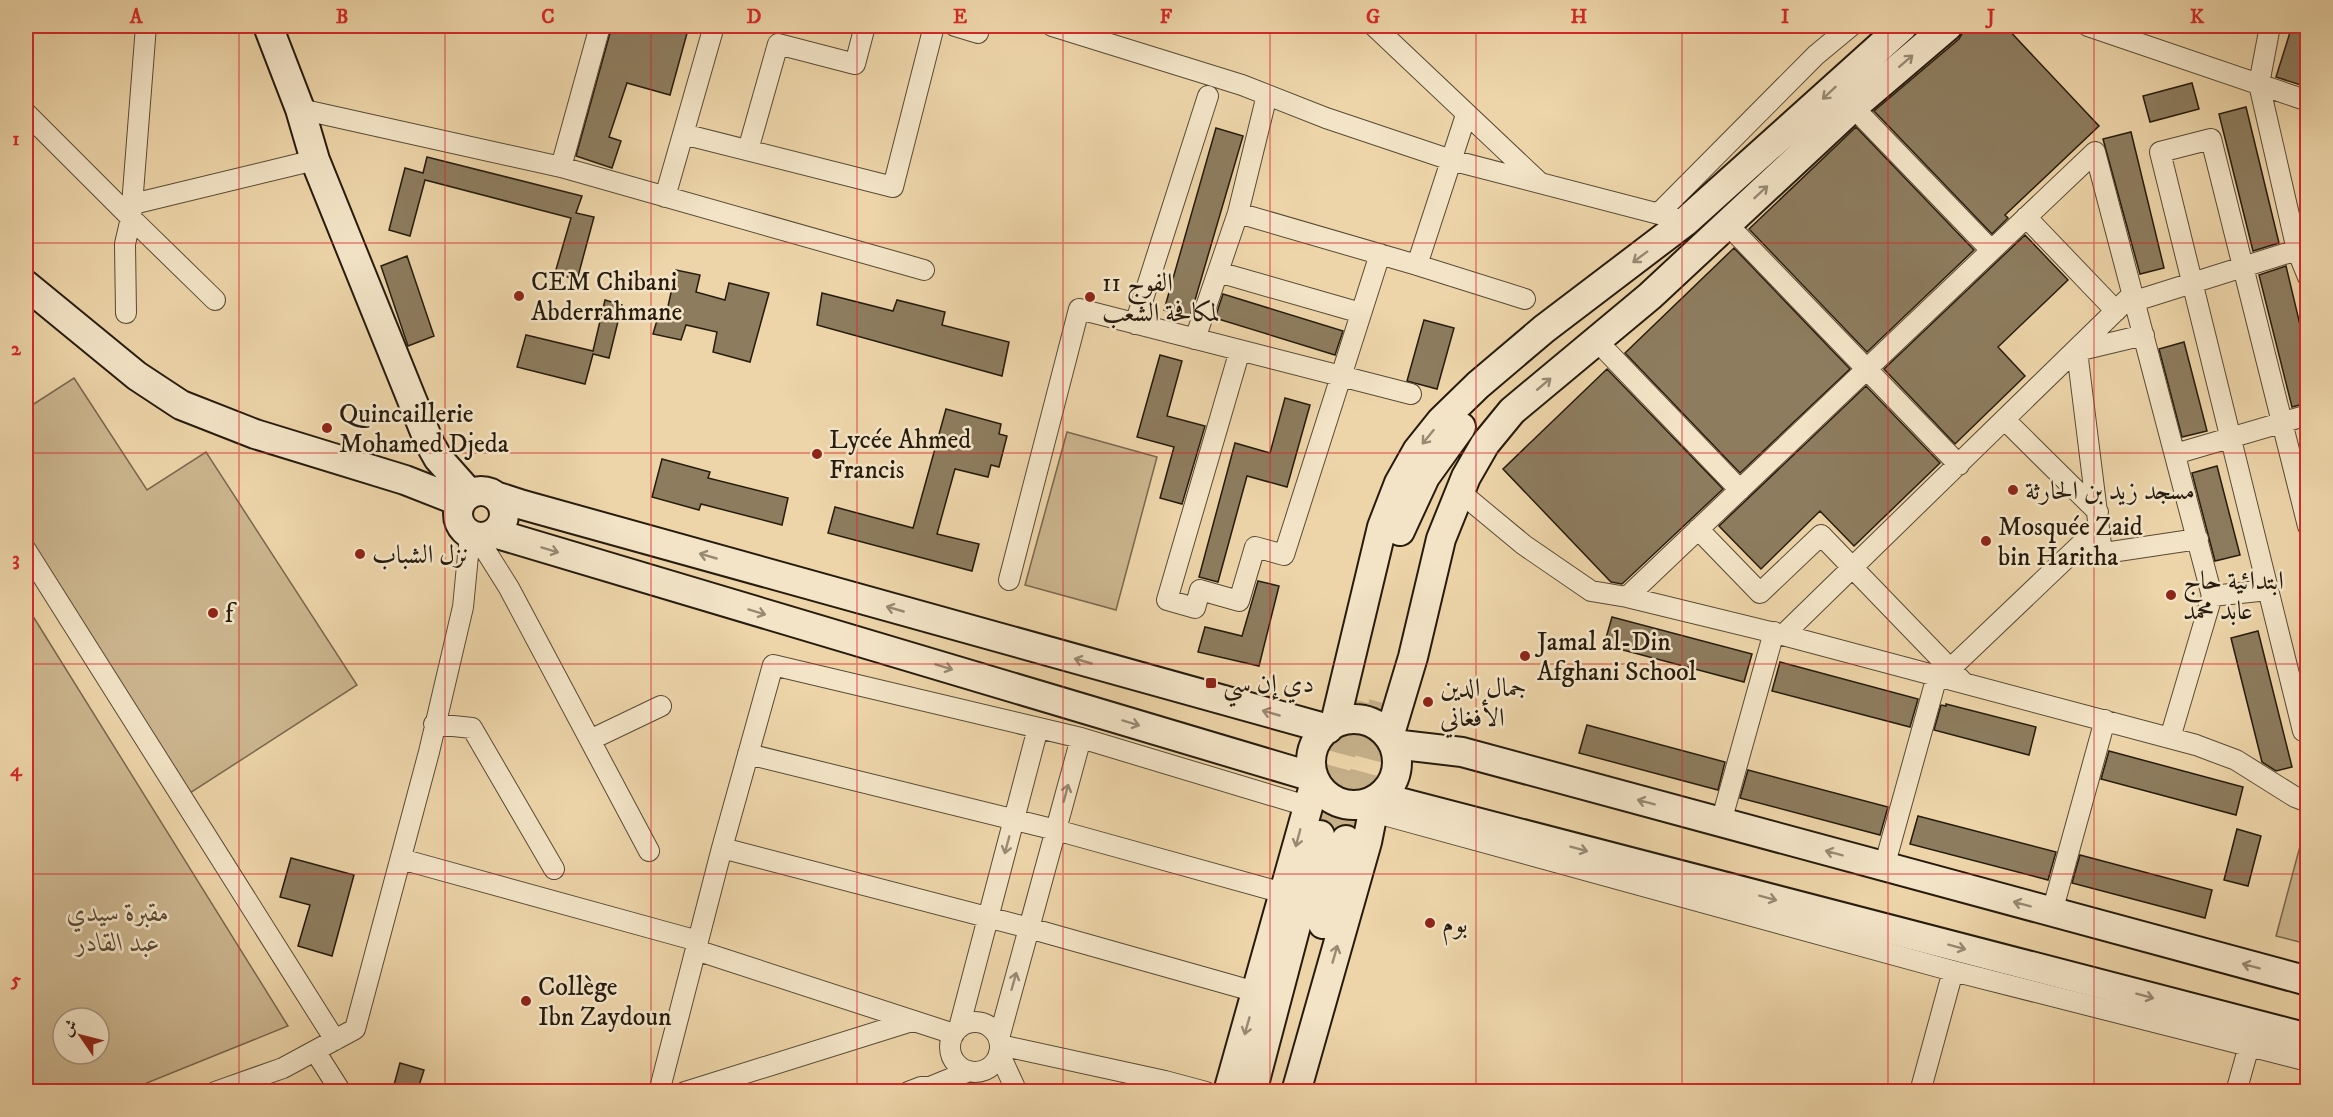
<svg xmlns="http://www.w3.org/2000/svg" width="2333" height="1117" font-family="'IM FELL DW Pica',Amiri,serif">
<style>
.green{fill:#cbb58e;stroke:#78684e;stroke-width:1.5;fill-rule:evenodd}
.building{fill:#8d7c5e;stroke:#261b0d;stroke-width:1.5}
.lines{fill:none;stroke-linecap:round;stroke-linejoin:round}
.secondary-tunnel{stroke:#c5b08a;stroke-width:28;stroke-dasharray:28 14;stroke-linecap:butt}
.street-casing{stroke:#584a34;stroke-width:22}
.secondary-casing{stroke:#261b0d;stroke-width:32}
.street{stroke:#f3e4c7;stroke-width:20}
.secondary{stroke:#f3e4c7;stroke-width:28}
.oneway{stroke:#978a73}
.grid{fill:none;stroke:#d62828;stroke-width:1.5;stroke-opacity:0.55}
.poi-dot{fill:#8f2418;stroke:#f3e4c7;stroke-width:2}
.labels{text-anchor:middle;stroke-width:5;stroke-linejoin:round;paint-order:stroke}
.poi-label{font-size:26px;fill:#261b0d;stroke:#f3e4c7;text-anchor:start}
.park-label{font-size:26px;font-style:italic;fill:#584934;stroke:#f3e4c7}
.neatline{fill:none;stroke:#d62828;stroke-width:2}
.grid-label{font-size:20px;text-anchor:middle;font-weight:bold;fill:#d62828}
</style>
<rect width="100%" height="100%" fill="#edd5a9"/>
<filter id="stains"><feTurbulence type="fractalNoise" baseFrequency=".00333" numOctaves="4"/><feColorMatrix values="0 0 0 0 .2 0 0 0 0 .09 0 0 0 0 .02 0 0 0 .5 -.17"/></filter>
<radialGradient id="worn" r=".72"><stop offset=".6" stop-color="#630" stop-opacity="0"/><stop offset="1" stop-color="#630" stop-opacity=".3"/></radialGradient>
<path class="green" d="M74,378L147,490L206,452L357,685L190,793L26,539V409Z
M1067,432L1157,457L1116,610L1025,585Z
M26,605L288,1026L127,1091H26ZM63,1018H99V1054H63Z
M2307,820H2308L2307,944L2276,936Z"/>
<path class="building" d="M612,26H689L670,95L627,83L609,137L621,141L612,168L576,156Z
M1964,26H2005L2099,126L2005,215L2008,218L1992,234L1874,111L1959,39L1963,32Z
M2292,26H2307V87L2276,77Z
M2192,83L2199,109L2150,122L2143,96Z
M2246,107L2279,243L2253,251L2219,114Z
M1856,127L1974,250L1867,352L1749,229Z
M1216,128L1243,136L1190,317L1164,310Z
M2131,132L2164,268L2140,274L2103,139Z
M427,157L582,196L576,213L594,217L577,280L555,273L571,218L425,180L410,236L389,230L405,168L423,173Z
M2025,235L2068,280L1998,347L2025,376L1955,444L1884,369Z
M1734,248L1850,369L1740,473L1625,353Z
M407,256L434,336L408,346L381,266Z
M2286,266L2307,354V403L2292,407L2259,275Z
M676,270L700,275L696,292L725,300L729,283L769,293L750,362L713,352L717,332L686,325L681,340L653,334L660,310L667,311Z
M822,293L893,311L897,300L945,312L942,325L1009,342L1002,376L817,325Z
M1223,294L1343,331L1335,355L1215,318Z
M605,300L622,305L609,358L593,354L585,384L517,367L526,335L593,351Z
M1424,320L1454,328L1437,389L1407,381Z
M2184,342L2207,431L2182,437L2159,349Z
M1160,355L1182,361L1167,416L1205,426L1182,504L1160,498L1174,447L1137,437Z
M1607,369L1723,489L1622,584L1611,582L1503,469Z
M1866,386L1940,463L1854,546L1820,511L1761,569L1719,526Z
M1285,398L1310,405L1287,487L1247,476L1218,582L1199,577L1235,443L1270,453Z
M946,409L1001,424L999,434L1007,436L999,467L991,465L988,477L955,469L937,534L979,544L972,571L828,533L835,507L913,528Z
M662,459L710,472L708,478L788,498L782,525L701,504L699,510L652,497Z
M2217,466L2240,555L2215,561L2192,473Z
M1258,581L1279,586L1259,666L1198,652L1205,627L1242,636Z
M1612,617L1752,654L1744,682L1604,645Z
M2258,631L2292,767L2276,771L2262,762L2231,638Z
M1780,662L1918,699L1910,727L1772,691Z
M1946,704L2036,727L2029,755L1934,730L1941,705L1946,706Z
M1587,725L1725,762L1718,790L1579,753Z
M2109,751L2243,787L2236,815L2101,779Z
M1748,770L1888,807L1880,835L1740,798Z
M1918,816L2056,852L2048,880L1910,844Z
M2237,829L2261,836L2248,886L2224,880Z
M2080,855L2212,890L2205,918L2072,883Z
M291,858L354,875L332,956L298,946L310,905L280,897Z
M400,1063L424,1070L417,1092H392Z"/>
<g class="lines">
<path class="secondary-tunnel" d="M1320,835L1356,700
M1346,840L1383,703"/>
<g class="street-casing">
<path id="street" d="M146,26L131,218L215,300
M955,26L978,33
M1052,26L1242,85L1326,118L1451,160L1686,221
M1374,26L1538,181
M2088,26L2308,101
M2270,26L2259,84L2297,250L2308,277
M1853,107L1991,250
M300,109L561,167L924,270
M26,113L131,218L125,244L126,313
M683,134L893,187L934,26
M748,150L778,44L855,64L865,26
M561,167L600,26
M665,197L714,26
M133,204L315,160
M1238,213L1417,265L1525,299
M1658,214L1816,55L1851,26
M2026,217L2116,311
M1727,224L1959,465
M1417,265L1466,115
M1218,272L1361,313
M2135,301L2297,250
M1135,324L1208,96
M1195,339L1238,213L1267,95
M1596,340L1740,490
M1240,350L1167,600L1195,608L1200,590L1239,601L1255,547L1284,555L1380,254
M2005,420L2098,512
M2175,454L2308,415
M1460,492L1524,545L1591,591L1627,597L1783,635L2196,745L2236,760L2295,797L2308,802
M2308,526L2211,139L2160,152L2303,731L2308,730
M1698,529L1760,593L1821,535L1963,682
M477,537L509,588L649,851
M26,550L335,1040
M2102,553L2077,351L2144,335
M2091,555L2198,539
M1009,580L1079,309L1411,394
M1627,597L2095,152L2212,596
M1783,635L2133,294
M1950,669L2099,527
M434,724L472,728L554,869
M2170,738L2212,596L2268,590
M590,740L661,706
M748,754L1056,830L1283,893
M1373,812L1953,971L2308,1061
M1721,822L1774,632
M722,848L1029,928L1256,992
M401,859L698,941
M1884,867L1937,676
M2052,912L2105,720
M696,950L954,1034
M950 1047a25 25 0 1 1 50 0a25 25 0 1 1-50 0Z
M959,1028L1038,728
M999,1038L1081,738
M1000,1045L1165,1081L1206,1092
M315,1051L341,1092
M999,1053L1017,1092
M215,1092L283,1068L355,1029L429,752L463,607L470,535
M659,1092L722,848L773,665L1081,738L1307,806
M685,1092L912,1021
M908,1092L921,1087H930L969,1071
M1920,1092L1953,971
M2236,1092L2249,1046"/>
</g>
<g class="secondary-casing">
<path id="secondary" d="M268,26L300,109L315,160L429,442L438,458L470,494
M26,285L137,376L181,405L255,434L405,480L461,502
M458 514a23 23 0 1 1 46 0a23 23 0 1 1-46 0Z
M495,496L523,505L1328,729
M1400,531L1425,477L1461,427
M494,533L1313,777
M1311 762a43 43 0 1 1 86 0a43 43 0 1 1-86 0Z
M1335,723L1382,527L1399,483L1417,451L1441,421L1478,385L1544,329L1686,221L1903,26
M1389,737L1413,657L1441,539L1466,477L1485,444L1512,411L1650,296L1853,107L1948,26
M1393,744L1462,752L2308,981
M1380,797L2308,1038
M1323,924L1346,840
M1228,1092L1315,782
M1252,1092L1320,835
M1296,1092L1367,842L1373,812L1369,803"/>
</g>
<use href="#street" class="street"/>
<use href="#secondary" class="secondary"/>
</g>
<defs><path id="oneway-shaft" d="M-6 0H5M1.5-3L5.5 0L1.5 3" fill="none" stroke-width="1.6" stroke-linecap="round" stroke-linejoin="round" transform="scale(1.5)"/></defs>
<g class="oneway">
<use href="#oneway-shaft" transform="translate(1906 61) rotate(-41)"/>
<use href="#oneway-shaft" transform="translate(1829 93) rotate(137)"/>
<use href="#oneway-shaft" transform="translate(1761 192) rotate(-43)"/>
<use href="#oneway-shaft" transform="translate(1640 257) rotate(143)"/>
<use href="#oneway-shaft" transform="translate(1544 384) rotate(-40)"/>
<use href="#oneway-shaft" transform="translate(1428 437) rotate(129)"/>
<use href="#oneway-shaft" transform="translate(550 550) rotate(17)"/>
<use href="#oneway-shaft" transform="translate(708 556) rotate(-164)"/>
<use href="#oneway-shaft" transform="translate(895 609) rotate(-164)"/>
<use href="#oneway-shaft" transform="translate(757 612) rotate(17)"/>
<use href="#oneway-shaft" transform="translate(1083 661) rotate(-164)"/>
<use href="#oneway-shaft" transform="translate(944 667) rotate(17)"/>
<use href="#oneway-shaft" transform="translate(1271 713) rotate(-164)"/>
<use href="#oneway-shaft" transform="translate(1131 723) rotate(17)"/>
<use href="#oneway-shaft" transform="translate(1066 793) rotate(-75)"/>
<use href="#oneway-shaft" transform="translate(1646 802) rotate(-165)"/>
<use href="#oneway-shaft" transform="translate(1298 838) rotate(105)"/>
<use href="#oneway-shaft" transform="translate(1007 845) rotate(105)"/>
<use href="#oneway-shaft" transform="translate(1579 849) rotate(15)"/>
<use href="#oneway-shaft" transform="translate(1834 853) rotate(-165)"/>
<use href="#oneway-shaft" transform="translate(1768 898) rotate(15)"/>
<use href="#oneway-shaft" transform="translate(2022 904) rotate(-165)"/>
<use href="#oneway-shaft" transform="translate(1957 947) rotate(15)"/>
<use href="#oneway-shaft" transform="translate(1335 954) rotate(-74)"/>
<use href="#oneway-shaft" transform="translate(2251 966) rotate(-165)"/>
<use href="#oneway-shaft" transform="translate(1014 981) rotate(-74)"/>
<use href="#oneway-shaft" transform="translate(2145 996) rotate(15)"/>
<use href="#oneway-shaft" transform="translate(1247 1026) rotate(106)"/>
</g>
<path class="grid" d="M239,26V1092M445,26V1092M651,26V1092M857,26V1092M1063,26V1092M1270,26V1092M1476,26V1092M1682,26V1092M1888,26V1092M2094,26V1092M26,243H2308M26,453H2308M26,664H2308M26,874H2308"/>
<g class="poi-dot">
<circle cx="519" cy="296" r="6"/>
<circle cx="1090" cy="297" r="6"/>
<circle cx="327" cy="428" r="6"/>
<circle cx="817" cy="454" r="6"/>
<circle cx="2013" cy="490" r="6"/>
<circle cx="1986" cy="541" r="6"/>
<circle cx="360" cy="554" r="6"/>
<circle cx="2171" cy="595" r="6"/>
<circle cx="213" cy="613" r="6"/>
<circle cx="1525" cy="656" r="6"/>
<rect x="1205" y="677" width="12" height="12" rx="3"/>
<circle cx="1428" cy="702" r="6"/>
<circle cx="1430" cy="923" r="6"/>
<circle cx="526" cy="1001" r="6"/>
</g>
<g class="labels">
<g class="poi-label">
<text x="531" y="290">CEM Chibani<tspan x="531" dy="30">Abderrahmane</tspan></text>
<text x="1102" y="291">الفوج 11<tspan x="1102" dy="30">لمكافحة الشعب</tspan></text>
<text x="339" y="422">Quincaillerie<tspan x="339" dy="30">Mohamed Djeda</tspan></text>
<text x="829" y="448">Lycée Ahmed<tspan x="829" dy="30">Francis</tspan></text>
<text x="2025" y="499">مسجد زيد بن الحارثة</text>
<text x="1998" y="535">Mosquée Zaid<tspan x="1998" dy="30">bin Haritha</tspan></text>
<text x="372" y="563">نزل الشباب</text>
<text x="2183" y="589">ابتدائية حاج<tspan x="2183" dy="30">عابد محمد</tspan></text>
<text x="225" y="622">f</text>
<text x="1537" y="650">Jamal al-Din<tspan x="1537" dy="30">Afghani School</tspan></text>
<text x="1223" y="692">دي إن سي</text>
<text x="1440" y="696">جمال الدين<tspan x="1440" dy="30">الأفغاني</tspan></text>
<text x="1442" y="932">بوم</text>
<text x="538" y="995">Collège<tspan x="538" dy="30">Ibn Zaydoun</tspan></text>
</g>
<g class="park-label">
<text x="118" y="921">مقبرة سيدي<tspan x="118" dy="30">عبد القادر</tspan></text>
</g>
</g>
<rect width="2333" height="1117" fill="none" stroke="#edd5a9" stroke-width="66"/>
<g transform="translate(81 1036) rotate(305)"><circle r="28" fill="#f3e4c7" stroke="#a1947d" stroke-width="1.5"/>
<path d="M0-4.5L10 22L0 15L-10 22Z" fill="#8f2418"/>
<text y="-9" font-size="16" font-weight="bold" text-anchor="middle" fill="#261b0d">ش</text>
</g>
<rect x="33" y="33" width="2267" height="1051" class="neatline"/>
<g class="grid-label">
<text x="136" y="23">A</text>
<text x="342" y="23">B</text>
<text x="548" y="23">C</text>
<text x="754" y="23">D</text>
<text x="960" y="23">E</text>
<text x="1166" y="23">F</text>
<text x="1373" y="23">G</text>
<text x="1579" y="23">H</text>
<text x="1785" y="23">I</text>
<text x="1991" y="23">J</text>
<text x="2197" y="23">K</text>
<text x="16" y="145">1</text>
<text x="16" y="355">2</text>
<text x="16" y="565">3</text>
<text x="16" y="776">4</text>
<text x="16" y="986">5</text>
</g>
<rect width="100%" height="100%" filter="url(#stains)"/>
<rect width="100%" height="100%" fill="url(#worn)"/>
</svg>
